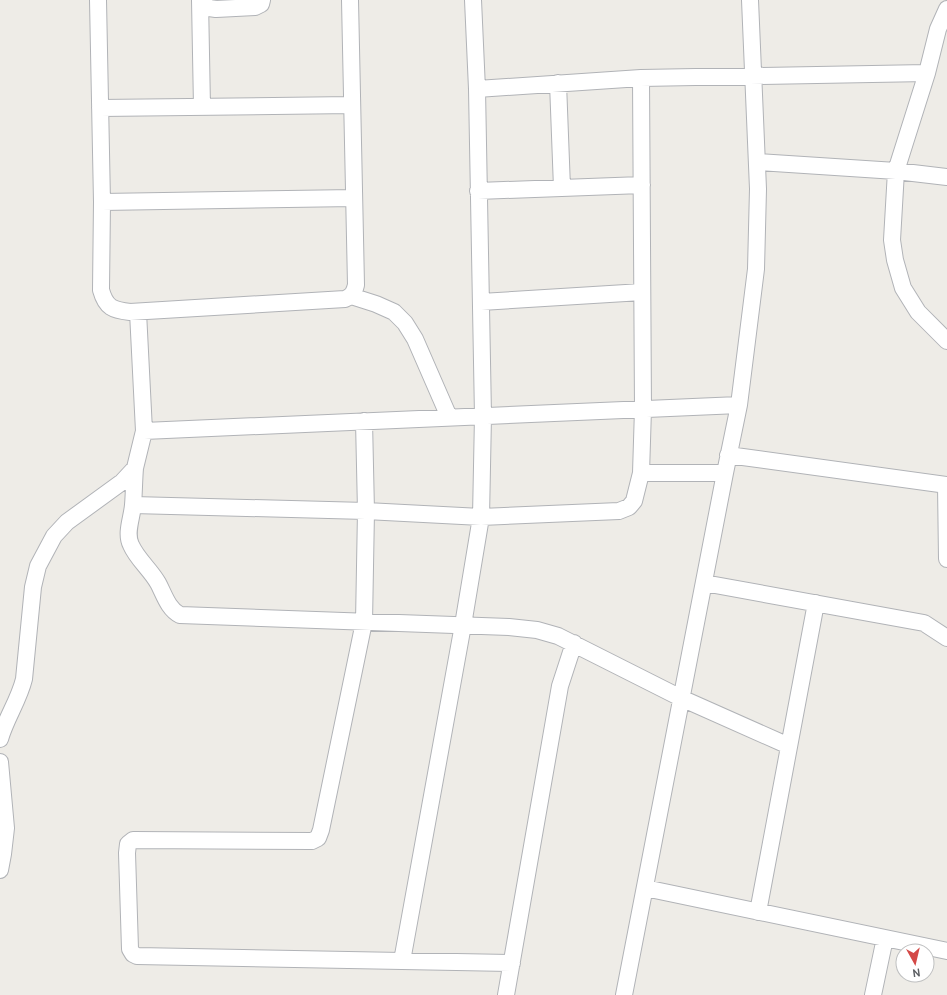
<svg xmlns="http://www.w3.org/2000/svg" width="947" height="995" font-family="Cabin,sans-serif">
<style>
.lines{fill:none;stroke-linecap:round;stroke-linejoin:round}
.minor-casing{stroke:#b1b3b7;stroke-width:18}
.minor{stroke:#fff;stroke-width:16}
</style>
<rect width="100%" height="100%" fill="#eeece7"/>
<g class="lines">
<g class="minor-casing">
<path id="minor" d="M98,0L102,202L101,290C106,308 113,310 130,312L345,299C352,296 354,293 356,285L350,0
M200,0L202,107
M200,0L209,8L216,9L255,7L261,4L262,0
M947,9L938,29L927,73L896,171L892,240L895,260L903,288L918,312L947,341
M558,83L562,188
M477,89L641,78L927,73
M100,108L352,105
M757,162L896,171L947,177
M478,191L642,185
M102,202L354,198
M351,296L376,304L394,312L405,323L415,339L449,417
M481,302L642,292
M138,312L144,431L739,405
M364,421L366,511L364,622L321,830L318,838L312,841L133,840L128,844L127,853L130,949L133,954L137,956L512,963
M728,455L947,485
M135,468C134,480 134,493 133,505C132,518 125,533 131,545C137,559 150,569 158,583C164,594 168,609 180,615L509,627L537,630L558,636L681,698L789,746
M641,473H725
M946,485L947,559
M133,505L366,511L481,517L619,511L629,507L634,501L641,473L643,409L641,78
M704,583L924,623L947,638
M0,739C6,718 19,700 24,679L33,587L38,566L54,536L67,522L122,482L135,468L144,431
M0,762L6,828L3,854L0,870
M645,888L947,951
M758,912L816,603
M402,961L463,625L481,517L483,416L477,89L473,0
M506,995L560,686L574,643
M624,995L725,473L739,405L756,269L758,189L750,0
M873,995L885,938"/>
</g>
<use href="#minor" class="minor"/>
</g>
<g transform="translate(915 963) rotate(172)"><circle r="19" fill="#ffffff" stroke="#bfc0c1"/>
<path d="M0-3L7 15L0 10L-7 15Z" fill="#d44947"/>
<text y="-6" font-size="11" font-weight="bold" text-anchor="middle" fill="#5e6165">N</text>
</g>
</svg>
